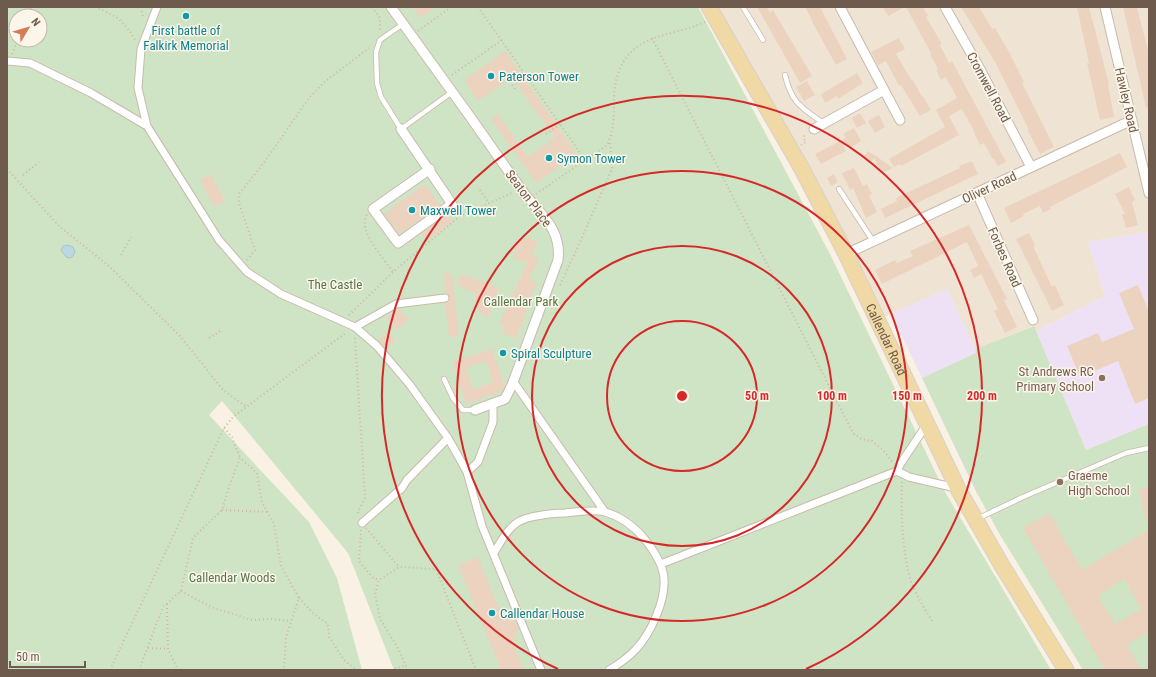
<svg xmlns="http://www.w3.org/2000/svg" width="1156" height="677" font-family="'Roboto Condensed',sans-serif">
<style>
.residential{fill:#efe4d4}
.education{fill:#efe1f5}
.green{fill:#cfe4c5;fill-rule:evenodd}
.water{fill:#bbd8e0;stroke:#a3c6d0}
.building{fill:#ebd3bf;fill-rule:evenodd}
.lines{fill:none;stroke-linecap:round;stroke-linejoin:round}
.service-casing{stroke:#c8baac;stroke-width:6}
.pedestrian-casing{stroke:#c8baac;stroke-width:9}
.minor-casing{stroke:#c8baac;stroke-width:11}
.primary-casing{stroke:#d6d1cd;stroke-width:17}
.path{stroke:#cfb7a3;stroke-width:2;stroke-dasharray:1 3;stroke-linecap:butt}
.service{stroke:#fff;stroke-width:4.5}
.pedestrian{stroke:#fff;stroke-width:7}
.minor{stroke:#fff;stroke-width:9}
.primary{stroke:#f0d9a4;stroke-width:15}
.ring{fill:none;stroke:#d62828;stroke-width:2}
.culture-dot{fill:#0f9aa8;stroke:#fcf6ea;stroke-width:1.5}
.education-dot{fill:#8d6e63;stroke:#fcf6ea;stroke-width:1.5}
.labels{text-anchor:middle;stroke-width:3;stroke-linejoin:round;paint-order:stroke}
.culture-label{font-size:13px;fill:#0d838f;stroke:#fcf6ea;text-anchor:start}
.street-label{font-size:13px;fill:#6e5b4d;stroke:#fcf6ea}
.park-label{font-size:13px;fill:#54784a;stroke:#fcf6ea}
.education-label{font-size:13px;fill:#785e54;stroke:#fcf6ea;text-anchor:end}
.centre{fill:#d62828;stroke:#fcf6ea;stroke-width:2}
.ring-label{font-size:12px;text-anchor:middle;font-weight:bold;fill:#d62828;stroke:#fcf6ea;stroke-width:3;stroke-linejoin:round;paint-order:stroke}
</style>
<rect width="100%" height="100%" fill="#f9f2e4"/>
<path class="residential" d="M710,7H1149V232L1088,242L1105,296L1036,331L1033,326L975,349L947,289L878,320Z"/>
<path class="education" d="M1149,232V670H1083L999,533L980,496L977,494L922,378L891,314L947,289L977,353L1040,470L1141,427L1086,450L1036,331L1105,296L1088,242Z"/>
<path class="green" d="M7,7H698L830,254L945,492L1051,670H394L348,553L222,401L209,415L309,522L337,578L362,670H7ZM16,16H40V40H16Z
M1034,326L1086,450L1149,424V670H1083L999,533L978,495L922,378L976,353L975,349Z"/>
<path class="water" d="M68,245L73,247L75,252L73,256L70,258L66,257L61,250L63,246Z"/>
<path class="building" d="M413,7H436L420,18Z
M757,7H767L770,12L773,10L812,76L800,83Z
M805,7H820L847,59L836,65L812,22H813Z
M883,7H905L888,16Z
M906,7H923L928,16L926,17L942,44L940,45L949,63L952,61L1006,162L998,166L993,158H992L984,143L980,145L974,133H975L962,109L949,116L959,135L901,166L900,164L894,167L889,159L945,127L936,110L957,98L946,77L941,80L936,70L938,69L930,54L931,53Z
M961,7H979L992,29L995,28L1009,52L1024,82L1022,83L1054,147L1040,154L1028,131L1029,130L995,62Z
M1077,7H1089L1109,84H1108L1114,117L1100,120L1087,63H1089Z
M1123,7H1137L1140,19L1149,54V107L1146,108Z
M899,38L905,49L896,54L912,81L913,80L922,97L923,96L931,110L920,116L901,85L899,86L886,61L878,65L871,52Z
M505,51L577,155L536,183L491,119L498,114L528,157L555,138L512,77L478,101L464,80Z
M857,73L863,83L838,99L837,96L825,103L821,94Z
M807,81L815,95L804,101L796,87Z
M860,113L866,123L857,128L852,118Z
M879,115L885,127L875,133L868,121Z
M854,128L861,141L850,148L841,142L846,151L821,164L815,154L846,138L843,134Z
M868,151L876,156L893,168L882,173L874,158L871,163L863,158Z
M1120,153L1127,167L1050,207L1051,209L1043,213L1040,206L1023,214L1024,216L1011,223L1004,208Z
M972,161L978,174L885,218L881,209L897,201L896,198L960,168L959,166Z
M854,168L863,186L867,184L872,194L869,195L877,212L866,218L853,188L850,190L842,173Z
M211,174L225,201L214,207L200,180Z
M834,174L838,182L831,186L827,178Z
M425,184L440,205L399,234L384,214Z
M1129,187L1135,200L1132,202L1138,225L1126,228L1122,214H1125L1115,194Z
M447,215L452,222L426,241L421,234Z
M969,225L1007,299L1004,300L1017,327L1005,333L994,311L998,309L981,274L974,278L970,270L978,266L967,242L882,284L875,270L895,260L897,263L913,256L910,251Z
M1029,233L1035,245L1033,246L1052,287L1055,285L1064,305L1052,311L1016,239Z
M518,237L526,240L528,237L538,242L532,255L539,259L529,280L537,283L525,309L527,310L516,338L502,333L505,326L499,324L527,263L513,257L516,250L513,249Z
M444,271L452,275L459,336L449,337L445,303L448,302L450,298L449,295L445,293Z
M461,274L499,288L487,319L478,310L476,302V294L457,285Z
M1138,285L1149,312V398L1135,404L1118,361L1080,377L1067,346L1098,333L1102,342L1134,329L1119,293Z
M398,309H399L409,320L397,330L386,318Z
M388,332L395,340L386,349L379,341Z
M492,349L505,386L502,391L466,404L452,362ZM486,361L493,382L473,389L466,368Z
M1149,487V521H1146L1139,490Z
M1049,513L1082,570L1149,530V631L1127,645L1142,670H1105L1023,528ZM1124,579L1141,609L1115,624L1098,596Z
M478,557L500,612L505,610L507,615L512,613L519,630L514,632L517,638L512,640L524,670H501L458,565Z"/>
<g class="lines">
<g class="service-casing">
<path id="service" d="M743,7L763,40
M403,24L380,40L376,52L377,83L381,97L401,129L452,92
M785,75C792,104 801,107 823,123
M839,189L873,241
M444,379L453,398L463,410H475
M977,519L1023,497L1126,453L1149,448"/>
</g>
<g class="pedestrian-casing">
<path id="pedestrian" d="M157,7L141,49L138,88L147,126L219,240L247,272L281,294L355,327L377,346L410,385L448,438L467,472L482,526L541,670
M7,61L30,63L91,93L147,126
M355,327L396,304L445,298
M513,381L605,512
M927,424L901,463L897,471L909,477L956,488
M467,472L478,462L493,422V404
M362,523L402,488L407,480L448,438
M494,553C500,543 507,529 518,522C527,516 554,513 565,513C578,512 593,509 605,512C620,516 633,526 643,537C652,548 664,564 664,580C665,602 651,633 636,649C628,658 619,664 609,670
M661,564L897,471"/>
</g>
<g class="minor-casing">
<path id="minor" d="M391,7L471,118L521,189C538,213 562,227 558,260L512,385L505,399L475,410
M840,7L900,120
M945,7L981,71L1031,167
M1105,7L1149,193
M401,129L452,204L398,243L373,209L430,169
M814,129L884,90
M977,193L1033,320
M846,254L1132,120"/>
</g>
<g class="primary-casing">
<g id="primary">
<path id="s1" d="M709,7L802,169L846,254L958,489L1001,564L1066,670"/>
</g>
</g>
<path class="path" d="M95,7C117,16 123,20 136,41
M141,7L143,17
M372,7L380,18V31
M478,7L585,160
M28,16L31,7
M418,31L451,7
M652,38L853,433L861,439L872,441L884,451L893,463
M12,54L18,40
M452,75L502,40
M515,89L510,82L524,72
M546,134L561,124
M801,145L806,142L804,139V135L806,134
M7,169L60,227L109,266L180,336L223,390L247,407
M23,175L39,162
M480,190L489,203
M536,194L607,145C615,130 614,110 614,93C615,82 618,71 624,61C642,33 677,35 705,22
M367,215C356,229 385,260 393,272
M121,255L131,237
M247,260L255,250L239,203V194L263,164L309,98L323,83L369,48
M560,285L577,249L612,169L610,141
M349,315L393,272L460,216L514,192
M209,338L222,330
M355,338L365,498L358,512L359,516
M224,428L232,437L240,458
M902,482C901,512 902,556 912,584C918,598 925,610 933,622
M222,510L267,512
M366,528L399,567
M361,530L359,561L373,578L379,580
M181,591L211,607L252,620L271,619L291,621
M299,598L314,614L328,624L329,637L344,660L356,670
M167,604L168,649L178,670
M148,648L168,649
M110,670L224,428L233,417L347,332
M139,670L163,607L181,591L193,538L222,510L230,484L240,458L257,473L262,502L274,524L281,566L299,598L286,637L284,670
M391,670L406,665
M408,670L398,648L380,619L375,594L379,580L399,567L436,569L476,670"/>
<use href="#service" class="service"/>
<use href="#pedestrian" class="pedestrian"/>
<use href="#minor" class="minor"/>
<use href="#primary" class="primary"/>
</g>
<g class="ring">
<circle cx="682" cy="396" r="75"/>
<circle cx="682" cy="396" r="150"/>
<circle cx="682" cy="396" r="225"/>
<path d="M558 669A300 300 0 1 1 806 669"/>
</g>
<g class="culture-dot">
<circle cx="186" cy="16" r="4"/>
<circle cx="491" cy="76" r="4"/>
<circle cx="549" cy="158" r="4"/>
<circle cx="412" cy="210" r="4"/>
<circle cx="503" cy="353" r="4"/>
<circle cx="492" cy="613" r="4"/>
</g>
<g class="education-dot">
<circle cx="1102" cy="378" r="4"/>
<circle cx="1060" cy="482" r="4"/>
</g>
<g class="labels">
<g class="culture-label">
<text x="186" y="35" text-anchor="middle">First battle of<tspan x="186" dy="15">Falkirk Memorial</tspan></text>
<text x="499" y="81">Paterson Tower</text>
<text x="557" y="163">Symon Tower</text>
<text x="420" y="215">Maxwell Tower</text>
<text x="511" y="358">Spiral Sculpture</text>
<text x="500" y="618">Callendar House</text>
</g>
<g class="street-label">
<text transform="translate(989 87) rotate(62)" y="5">Cromwell Road</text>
<text transform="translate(1127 100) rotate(77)" y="5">Hawley Road</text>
<text transform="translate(989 187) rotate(-25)" y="5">Oliver Road</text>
<text transform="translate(529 198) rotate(53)" y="5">Seaton Place</text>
<text transform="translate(1005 257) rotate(66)" y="5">Forbes Road</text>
<text dy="5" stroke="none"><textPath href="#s1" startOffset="377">Callendar Road</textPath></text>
</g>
<g class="park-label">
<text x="335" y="289">The Castle</text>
<text x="521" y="306">Callendar Park</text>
<text x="232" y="582">Callendar Woods</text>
</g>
<g class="education-label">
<text x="1094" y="376">St Andrews RC<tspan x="1094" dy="15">Primary School</tspan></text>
<text x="1068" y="480" text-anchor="start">Graeme<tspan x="1068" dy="15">High School</tspan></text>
</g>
</g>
<circle cx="682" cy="396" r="6" class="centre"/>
<g class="ring-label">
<text x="757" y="400">50 m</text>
<text x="832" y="400">100 m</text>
<text x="907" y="400">150 m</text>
<text x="982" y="400">200 m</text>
</g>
<rect width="1156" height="677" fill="none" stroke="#6e5b4d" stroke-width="16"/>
<g transform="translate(28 28) rotate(52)"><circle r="19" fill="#fcf6ea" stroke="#c3b8ab"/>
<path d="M0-3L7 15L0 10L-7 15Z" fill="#d47c58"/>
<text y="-6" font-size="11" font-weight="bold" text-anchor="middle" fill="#6e5b4d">N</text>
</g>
<path d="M10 661v6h75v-6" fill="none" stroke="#6e5b4d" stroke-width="2"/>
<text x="16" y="661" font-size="12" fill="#6e5b4d" stroke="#fcf6ea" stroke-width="3" paint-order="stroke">50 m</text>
</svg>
